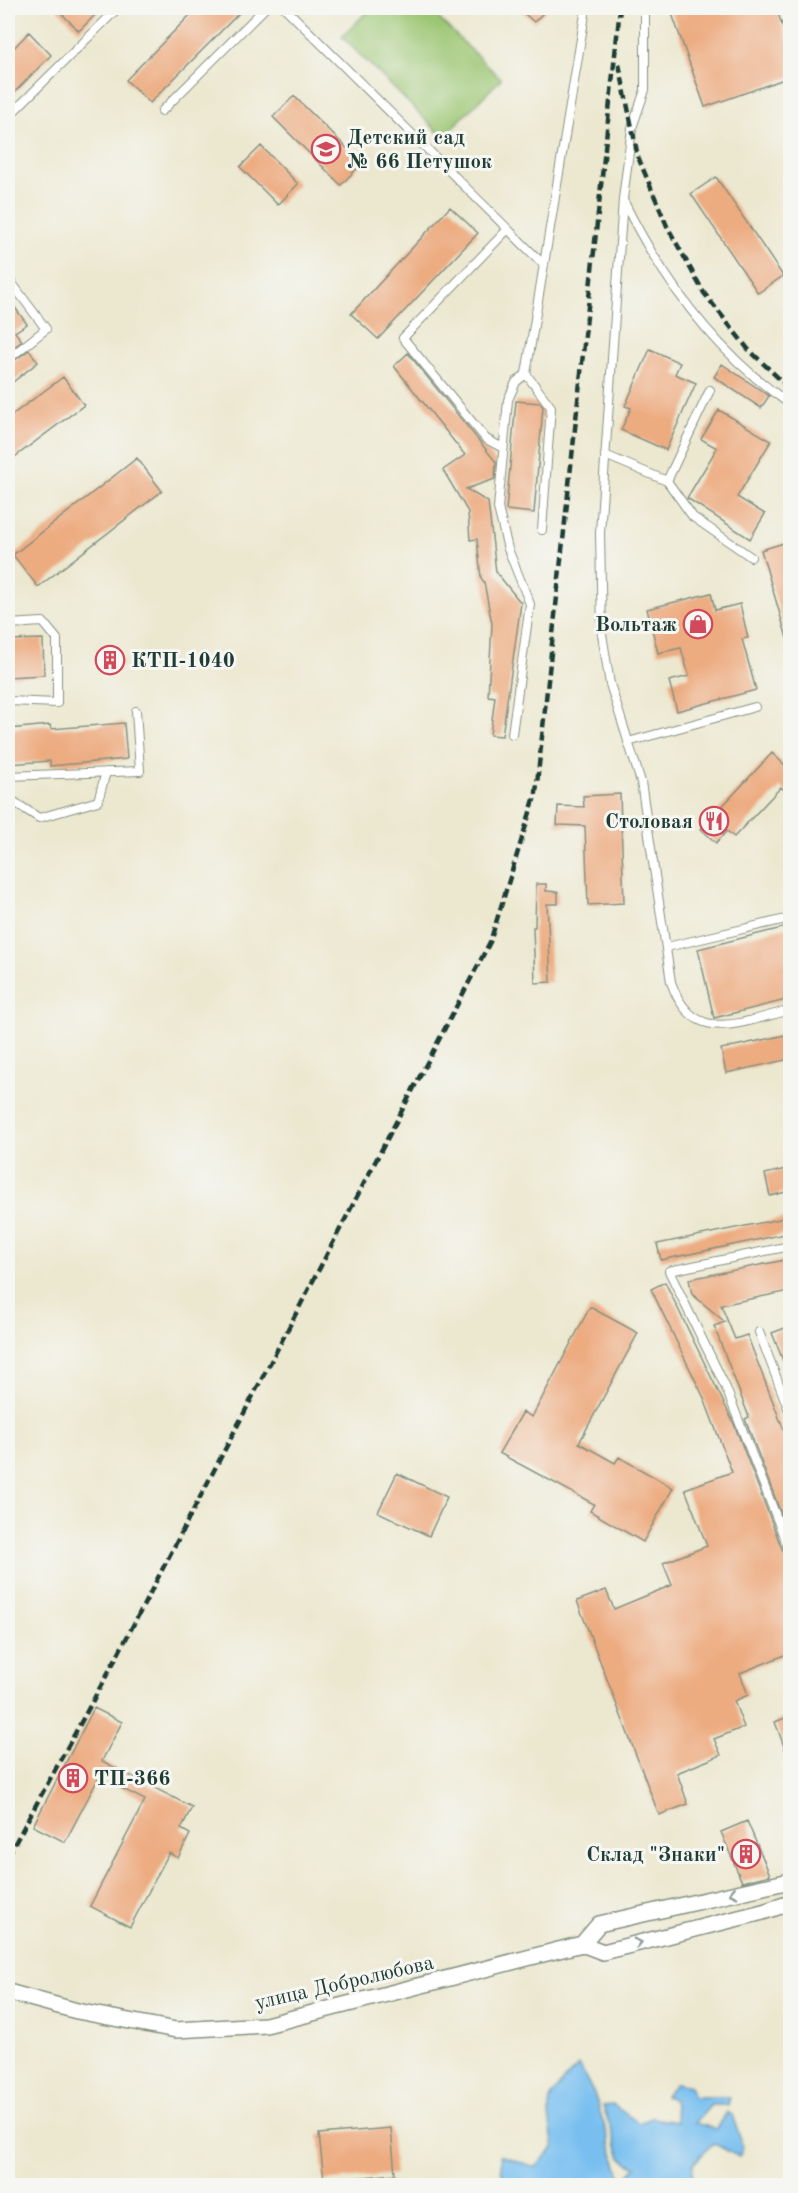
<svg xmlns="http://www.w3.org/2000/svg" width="798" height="2193" font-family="'Old Standard TT',serif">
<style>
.green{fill:#9bc672;stroke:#5d8253;stroke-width:1.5}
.water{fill:#78bff0;stroke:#4c7e92;stroke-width:1.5}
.building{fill:#edab80}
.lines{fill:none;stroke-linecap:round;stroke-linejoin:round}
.service-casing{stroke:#869282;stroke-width:10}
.minor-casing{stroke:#869282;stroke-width:18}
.service{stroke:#fff;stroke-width:8}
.minor{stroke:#fff;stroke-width:15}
.rail{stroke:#1f3d34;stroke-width:4.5;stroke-dasharray:9 4.5;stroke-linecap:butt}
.oneway{stroke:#8f9e9a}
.labels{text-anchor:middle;stroke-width:6;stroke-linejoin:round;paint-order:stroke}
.poi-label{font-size:21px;font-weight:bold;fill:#1f3d34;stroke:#f6f6f2;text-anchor:start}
.street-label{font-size:21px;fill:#1f3d34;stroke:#f6f6f2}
</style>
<rect width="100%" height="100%" fill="#f6f6f2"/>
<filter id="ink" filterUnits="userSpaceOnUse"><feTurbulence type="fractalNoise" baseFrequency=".0167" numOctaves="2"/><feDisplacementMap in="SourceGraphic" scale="12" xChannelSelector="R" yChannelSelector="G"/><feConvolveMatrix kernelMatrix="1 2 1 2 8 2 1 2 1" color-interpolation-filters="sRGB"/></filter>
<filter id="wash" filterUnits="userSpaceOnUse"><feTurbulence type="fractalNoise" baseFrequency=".008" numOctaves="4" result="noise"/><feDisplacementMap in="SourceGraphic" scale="24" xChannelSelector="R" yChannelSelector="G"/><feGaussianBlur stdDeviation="1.35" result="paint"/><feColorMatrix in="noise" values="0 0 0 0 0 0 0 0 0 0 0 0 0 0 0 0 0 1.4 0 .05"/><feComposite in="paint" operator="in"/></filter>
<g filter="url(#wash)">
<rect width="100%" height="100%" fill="#ece8d0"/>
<path class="green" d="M371,8H428L501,79L443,137L342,37Z"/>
<path class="water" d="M579,2065L595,2096L623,2185H503L500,2155L535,2167L554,2148C546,2098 543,2101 579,2065Z
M676,2083L690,2086L694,2097H730L728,2105H711L695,2123L717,2129L727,2112L732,2115L743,2147L739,2157L713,2143L693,2164L692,2185H682L673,2179L662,2181V2185H633L625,2178L636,2167L621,2158L603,2106L613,2105L639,2123L652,2118L677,2122L674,2100L665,2095Z"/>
<g id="blocks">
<path class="building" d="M56,8H102L79,31Z
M197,8H244L150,103L126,80Z
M518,8H548L534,22Z
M670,8H776L790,47V77L705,107Z
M29,32L51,55L8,99V54Z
M294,96L362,163L341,185L273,117Z
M261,146L298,184L278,205L240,167Z
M716,177L783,276L758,293L691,194Z
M450,207L478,233L378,339L351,314Z
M8,298L27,324L15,332L22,341L8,352Z
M650,349L680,363L675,374L696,383L666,450L621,430L631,408L625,406Z
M29,350L38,362L8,386V365Z
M408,353L496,462L495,479L466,489L488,502L496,572L521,603L502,736L490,735L495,697L488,696L492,624L484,582L481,578L477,539L470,540L468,512L443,470L465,455L394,366Z
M722,364L769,396L761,408L714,377Z
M63,377L84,405L8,462V418Z
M516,401L540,403L543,407L534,513L506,510Z
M719,410L771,441L737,497L765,514L750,539L687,498L717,448L701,439Z
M137,458L162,491L38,587L13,555Z
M790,541V637L787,638L761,550Z
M711,593L715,610L740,604L748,638L742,639L756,690L677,711L669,681L689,676L681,648L658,653L647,609Z
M43,639L44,675L8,677V640Z
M108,647L123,663L112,673L97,656Z
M124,723L127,759L50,766V761L8,764V729L50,725L51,729Z
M772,753L790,770V796L781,787L734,837L727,831L716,843L701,829Z
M620,794L624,903L588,905L585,826L557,825L558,806L584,807L583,796Z
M536,884H546V891L558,892V904H547L551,982L535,983L533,927H535Z
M790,926V999L714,1018L698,949Z
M790,1034V1059L726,1073L721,1049Z
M790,1168V1191L770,1196L765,1174Z
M790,1217V1233L661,1260L657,1244Z
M790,1259V1291L721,1305L735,1339L747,1335L790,1446V1537L745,1419L749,1417L714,1326L725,1322L692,1294L689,1279Z
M665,1282L734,1424L784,1554L790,1558V1653L740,1673L748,1695L734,1701L744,1727L714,1739L721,1755L677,1773L688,1804L659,1815L577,1601L606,1590L614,1609L672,1585L663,1563L707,1546L685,1489L732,1472L703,1396L651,1289Z
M590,1307L638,1333L579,1443L615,1463L619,1457L673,1488L643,1542L590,1511L594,1504L499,1453L523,1412L532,1417Z
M790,1326V1378L772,1333Z
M397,1473L447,1497L429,1536L378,1512Z
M94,1708L122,1722L102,1761L192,1807L181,1829L190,1834L178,1858L169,1853L130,1927L90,1906L145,1800L99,1777L65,1842L33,1826Z
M790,1716V1759L789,1760L775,1722Z
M747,1821L770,1875L742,1882L721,1832Z
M391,2128L395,2174L324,2181L319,2134Z"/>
</g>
</g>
<g filter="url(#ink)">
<use href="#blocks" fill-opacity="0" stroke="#869282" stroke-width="1.5"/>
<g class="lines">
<g class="service-casing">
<path id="service" d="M285,8L544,265
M645,8V90L632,128L623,199L600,533L602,634L610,684L641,782L671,982C693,1047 741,1022 790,1010
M162,111L265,8
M8,117L118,8
M623,200C663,281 715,353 790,404
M8,278L46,329L8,359
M526,374L551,407L542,530
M503,448L486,439L403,338L508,229
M605,455L667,481L693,517L751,557
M667,481L710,390
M8,624L43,622L57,639V703L8,701
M512,734L530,604L508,549L498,508L508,400L516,382L526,374L586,8
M628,742L755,707
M8,776L140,771L136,711
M8,798L39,818L98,801L106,772
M667,947L790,918
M790,1246L669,1271L726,1388L790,1552
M759,1332L790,1413"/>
</g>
<g class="minor-casing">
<path id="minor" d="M582,1944L603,1952L763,1912L790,1903
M8,1992L77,2011L176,2030L266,2025L582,1944L599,1924L790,1881"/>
</g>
<use href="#service" class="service"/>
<use href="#minor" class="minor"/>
<path class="rail" d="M619,64L638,157L667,226L704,293L748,349L790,389
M8,1856L115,1660L490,942L536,793L620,8"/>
</g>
<defs><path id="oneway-chevron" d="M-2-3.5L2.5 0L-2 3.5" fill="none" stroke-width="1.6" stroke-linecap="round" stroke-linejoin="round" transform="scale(1.5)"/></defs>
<g class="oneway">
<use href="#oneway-chevron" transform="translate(733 1893) rotate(167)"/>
<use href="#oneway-chevron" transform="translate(638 1943) rotate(-14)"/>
</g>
</g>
<defs>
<g id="school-ring" transform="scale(1.5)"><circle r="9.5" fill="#f6f6f2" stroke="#d1495b" stroke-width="1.5"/><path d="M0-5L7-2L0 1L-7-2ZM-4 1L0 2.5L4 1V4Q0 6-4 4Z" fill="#d1495b"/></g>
<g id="shop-ring" transform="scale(1.5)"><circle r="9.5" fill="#f6f6f2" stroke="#d1495b" stroke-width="1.5"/><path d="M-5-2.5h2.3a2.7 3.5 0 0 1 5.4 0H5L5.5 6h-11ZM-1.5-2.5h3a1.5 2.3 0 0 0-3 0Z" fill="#d1495b"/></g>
<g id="building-ring" transform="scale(1.5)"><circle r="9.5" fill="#f6f6f2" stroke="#d1495b" stroke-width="1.5"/><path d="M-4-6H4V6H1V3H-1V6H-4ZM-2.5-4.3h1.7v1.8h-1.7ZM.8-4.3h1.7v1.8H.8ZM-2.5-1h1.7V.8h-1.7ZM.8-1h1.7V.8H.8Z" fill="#d1495b"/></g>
<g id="restaurant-ring" transform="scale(1.5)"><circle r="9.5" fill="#f6f6f2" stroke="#d1495b" stroke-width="1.5"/><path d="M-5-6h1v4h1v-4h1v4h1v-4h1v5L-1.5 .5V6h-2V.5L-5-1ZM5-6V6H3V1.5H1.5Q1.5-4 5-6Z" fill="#d1495b"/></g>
</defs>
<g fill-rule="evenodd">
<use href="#school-ring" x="326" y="149"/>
<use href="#shop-ring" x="698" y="624"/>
<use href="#building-ring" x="110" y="660"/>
<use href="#restaurant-ring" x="714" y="821"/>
<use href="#building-ring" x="73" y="1778"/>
<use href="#building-ring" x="746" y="1854"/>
</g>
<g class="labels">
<g class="poi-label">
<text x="347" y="144">Детский сад<tspan x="347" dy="24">№ 66 Петушок</tspan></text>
<text x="677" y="631" text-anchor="end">Вольтаж</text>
<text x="131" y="667">КТП-1040</text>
<text x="693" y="828" text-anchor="end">Столовая</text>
<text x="94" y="1785">ТП-366</text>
<text x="725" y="1861" text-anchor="end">Склад "Знаки"</text>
</g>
<g class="street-label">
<text transform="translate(344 1982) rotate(-13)" y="7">улица Добролюбова</text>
</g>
</g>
<rect width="798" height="2193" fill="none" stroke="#f6f6f2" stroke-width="30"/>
</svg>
